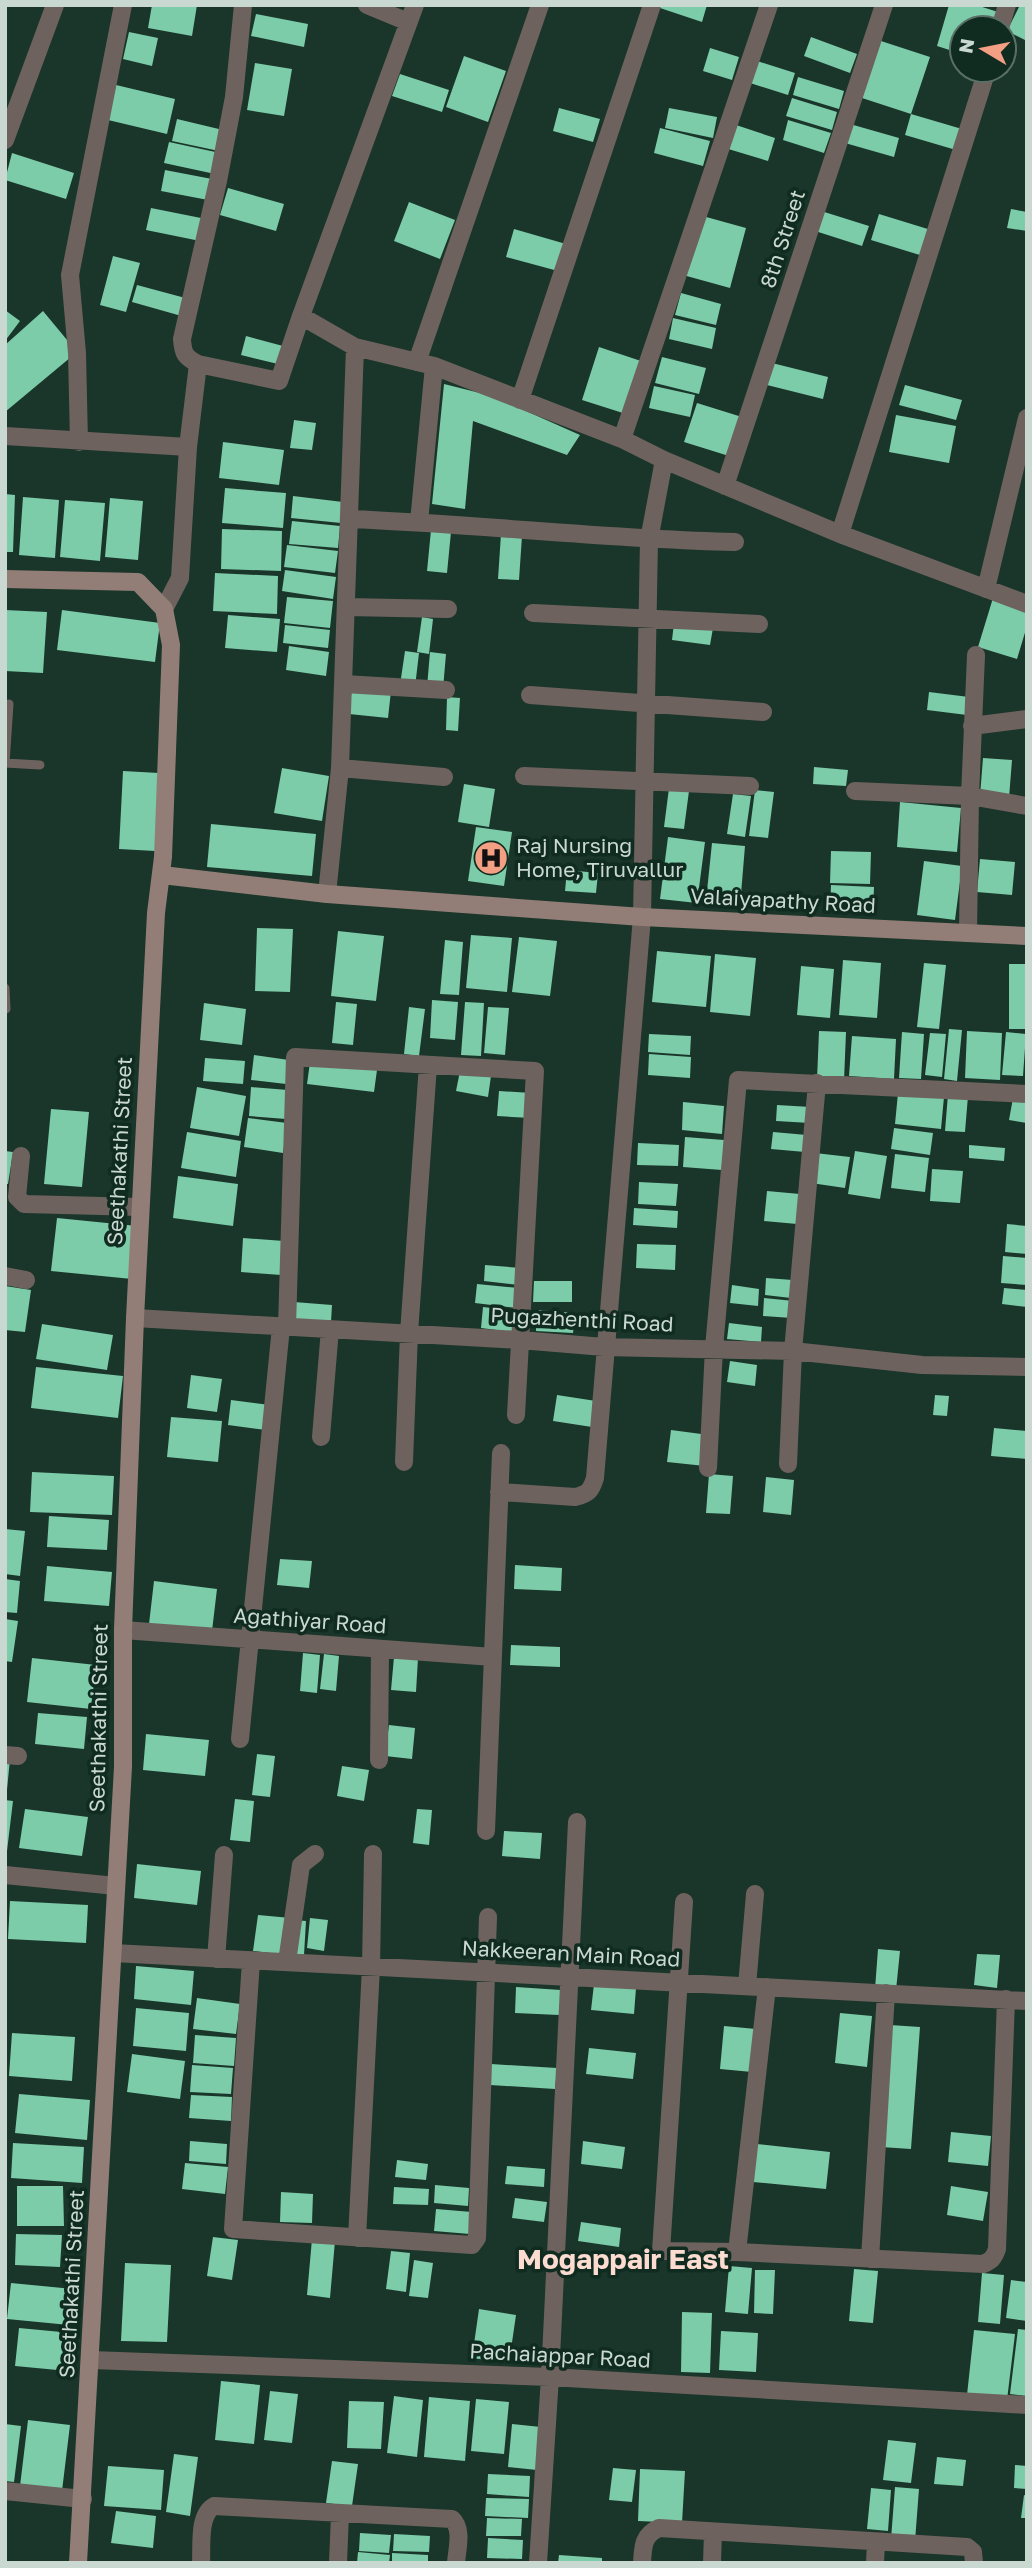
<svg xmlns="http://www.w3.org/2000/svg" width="1032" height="2568" font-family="'Golos Text',sans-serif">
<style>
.building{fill:#7ccba9}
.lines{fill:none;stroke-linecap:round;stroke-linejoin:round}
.lane{stroke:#6e625e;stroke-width:9}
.street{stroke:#6e625e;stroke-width:18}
.secondary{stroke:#927e77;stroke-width:18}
.labels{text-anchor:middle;stroke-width:7;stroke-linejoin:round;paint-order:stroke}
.street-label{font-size:21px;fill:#c9d8d1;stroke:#102b20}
.poi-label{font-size:21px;fill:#c9d8d1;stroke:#102b20;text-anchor:start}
.district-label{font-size:28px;font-weight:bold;fill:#fcdbd0;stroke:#102b20}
</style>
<rect width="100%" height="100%" fill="#1a352a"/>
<path class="building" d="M152,5H197L192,36L148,28Z
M651,5H707L702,22Z
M949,5H976L998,12L993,28H962V54L937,46Z
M1020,5H1027V41L1007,31Z
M256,14L308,24L304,47L251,36Z
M129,32L158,38L152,66L123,59Z
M811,37L857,54L850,73L804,56Z
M881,41L930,57L911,114L862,98Z
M710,48L739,57L732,80L703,71Z
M464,56L506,71L488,122L446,107Z
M754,60L795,73L788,95L747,82Z
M255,63L292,69L284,116L247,110Z
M400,74L449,90L442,112L392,96Z
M798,77L844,91L839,109L793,95Z
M116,85L175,99L167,134L108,120Z
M792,98L837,112L832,130L786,116Z
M559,108L600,119L593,142L553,131Z
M669,108L717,117L713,138L665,128Z
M911,114L962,129L956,150L905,135Z
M177,119L223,130L219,151L172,141Z
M788,120L831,133L824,153L783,140Z
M733,124L775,138L768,161L725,148Z
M850,124L899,138L894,157L845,143Z
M660,128L710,141L703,166L654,153Z
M169,142L220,153L215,174L164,163Z
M12,153L74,173L66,199L5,180Z
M165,170L212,179L208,200L161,191Z
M228,188L284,204L276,231L220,215Z
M409,202L455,220L440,259L394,241Z
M151,208L206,219L200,241L146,230Z
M1011,209L1027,212V231L1007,228Z
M818,210L869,226L862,246L812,230Z
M879,214L931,230L923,256L871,240Z
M699,215L746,228L730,288L683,275Z
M514,229L566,244L558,271L506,257Z
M113,256L140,263L126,312L100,305Z
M137,285L189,299L185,317L132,302Z
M681,293L721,304L716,325L675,315Z
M5,310L20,321L5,341Z
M43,311L77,352L5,412V345Z
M673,318L716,328L712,349L669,339Z
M246,336L283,346L278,364L241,355Z
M599,347L644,362L626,414L582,400Z
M662,357L706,368L699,394L655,383Z
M772,363L828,377L823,399L767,385Z
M444,384L492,396L580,435L567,455L473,421L465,509L432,504Z
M905,385L962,400L956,420L899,405Z
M654,386L695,395L690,417L649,408Z
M697,403L742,417L729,456L684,442Z
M896,415L956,426L949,463L889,452Z
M294,420L316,423L312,450L290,448Z
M223,442L284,450L279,485L219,478Z
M225,488L286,493L283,528L222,523Z
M5,494L15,495L13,552H5Z
M293,496L343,502L341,523L291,518Z
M23,497L59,500L55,558L19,555Z
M110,498L143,501L138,560L105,557Z
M65,500L105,503L100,561L60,557Z
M292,521L340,526L338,548L289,544Z
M222,529L282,531L281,571L221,569Z
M431,530L451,532L447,573L427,571Z
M501,534L522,536L519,580L498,579Z
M287,545L338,551L335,573L284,567Z
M285,570L336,577L333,599L282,591Z
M215,573L278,576L277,614L213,611Z
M287,597L333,601L330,628L284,623Z
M993,598L1027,609V626L1017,659L978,647Z
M5,610L47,612L43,673L5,671Z
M62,610L160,623L155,662L57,650Z
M228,615L280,619L277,652L225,648Z
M422,617L433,619L429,654L417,652Z
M674,623L713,628L710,645L672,640Z
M285,625L330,630L328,648L283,643Z
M289,646L329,652L326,676L286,670Z
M405,651L419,653L415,687L400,685Z
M430,652L446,654L443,689L427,687Z
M352,687L391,691L388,718L349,714Z
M929,692L969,697L967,715L927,710Z
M447,697L460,698L458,731L446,730Z
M983,758L1012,760L1009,798L980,796Z
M814,767L848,770L846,786L813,784Z
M282,768L329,776L322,821L274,813Z
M123,771L159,773L155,851L119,849Z
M464,784L495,789L489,827L458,822Z
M669,788L689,791L684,829L664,827Z
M755,790L774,792L768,838L749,836Z
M733,794L751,796L745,837L727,834Z
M900,802L961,808L957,852L897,847Z
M211,824L316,834L312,876L207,867Z
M476,827L512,832L504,886L468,881Z
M668,837L705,842L697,903L660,899Z
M712,843L745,846L741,894L707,891Z
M831,851L871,852L870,884L830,883Z
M980,859L1015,862L1012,895L977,892Z
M924,861L962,866L955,920L917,915Z
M567,870L598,873L596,893L565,891Z
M831,885L874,887L873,913L830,912Z
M257,928L293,929L290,992L255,991Z
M338,931L384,936L376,1001L331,996Z
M471,935L512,938L507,992L466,988Z
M519,937L557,941L550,996L512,992Z
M445,940L463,942L459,995L440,994Z
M657,951L711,956L706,1007L652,1002Z
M715,954L756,958L750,1016L710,1012Z
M843,960L881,963L877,1018L839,1015Z
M924,963L946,965L939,1029L917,1027Z
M1009,964H1027V1029H1009Z
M801,966L834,969L830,1018L797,1015Z
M432,1000L458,1002L455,1040L430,1038Z
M336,1002L357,1004L353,1045L332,1043Z
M465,1002L484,1003L481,1056L461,1055Z
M204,1003L246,1009L242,1045L200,1040Z
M409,1007L425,1009L419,1056L404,1054Z
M488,1007L509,1008L505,1055L484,1053Z
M949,1029L962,1030L957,1081L944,1079Z
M819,1031L846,1032L844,1081L817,1080Z
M967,1031L1002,1033L1000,1080L965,1078Z
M902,1032L924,1034L921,1079L899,1078Z
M1006,1032L1026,1034L1023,1076L1002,1075Z
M930,1033L946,1034L942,1077L925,1075Z
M649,1034L691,1036L690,1055L648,1052Z
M852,1036L896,1039L894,1079L849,1076Z
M649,1054L691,1057L690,1078L648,1075Z
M254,1055L289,1060L286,1084L251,1080Z
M205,1058L245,1061L243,1084L203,1081Z
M310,1062L377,1070L374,1092L307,1084Z
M460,1071L491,1076L488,1097L456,1091Z
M197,1087L246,1096L239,1136L190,1128Z
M251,1087L288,1090L286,1119L249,1116Z
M499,1091L532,1093L530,1118L497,1116Z
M898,1093L944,1097L941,1129L895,1124Z
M948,1094L968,1096L965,1132L945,1131Z
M1013,1098L1027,1100V1123L1009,1120Z
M683,1102L724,1106L722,1134L682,1130Z
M777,1105L811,1107L810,1123L776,1121Z
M51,1109L89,1112L82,1187L44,1184Z
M248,1118L287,1123L283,1153L244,1147Z
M894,1128L933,1133L930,1155L891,1149Z
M187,1132L241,1141L236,1177L181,1168Z
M773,1132L807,1135L805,1152L771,1149Z
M685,1137L724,1140L722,1170L683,1167Z
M638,1143L679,1145L678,1166L637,1165Z
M969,1145L1005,1148L1004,1161L969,1158Z
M5,1151L13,1152L8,1184H5Z
M855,1151L887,1156L880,1199L848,1194Z
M815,1153L850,1157L845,1188L811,1183Z
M895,1154L929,1158L925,1192L891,1188Z
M932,1169L963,1171L960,1203L930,1201Z
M178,1176L238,1184L233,1226L173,1218Z
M639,1182L678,1184L676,1206L638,1204Z
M767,1191L800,1194L797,1224L764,1221Z
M634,1208L678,1211L677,1228L633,1225Z
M57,1218L137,1226L132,1279L51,1271Z
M1007,1224L1027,1226V1254L1005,1252Z
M243,1238L284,1241L281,1275L241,1272Z
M637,1244L676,1245L675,1270L636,1268Z
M1003,1256L1027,1258V1285L1001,1283Z
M485,1265L521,1268L519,1285L484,1281Z
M766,1278L793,1280L791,1298L765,1295Z
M534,1281H572V1302H533Z
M477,1284L519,1288L517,1308L475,1303Z
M732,1285L759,1289L758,1306L730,1303Z
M5,1286L31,1290L25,1332L5,1330Z
M1004,1288L1027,1290V1307L1002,1304Z
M764,1298L794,1301L792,1318L763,1316Z
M294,1302L332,1305L331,1322L292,1319Z
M483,1307L516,1311L513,1332L481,1328Z
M537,1310L575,1313L573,1333L536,1331Z
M729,1323L762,1327L761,1342L727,1339Z
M42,1324L113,1335L107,1370L36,1359Z
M730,1361L757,1365L755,1386L727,1382Z
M36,1367L123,1376L118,1418L31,1408Z
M191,1375L222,1379L217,1412L187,1408Z
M557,1395L596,1401L592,1427L553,1421Z
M935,1395L949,1396L947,1416L933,1415Z
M231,1400L270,1405L266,1430L228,1425Z
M171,1417L222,1421L218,1462L167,1457Z
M994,1428L1027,1431V1459L991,1456Z
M671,1430L709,1435L705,1466L667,1462Z
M32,1472L114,1476L112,1515L30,1512Z
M709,1474L733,1476L730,1514L706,1513Z
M766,1477L794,1480L791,1515L763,1512Z
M49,1516L109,1520L107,1550L47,1547Z
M5,1529L25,1531L20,1576L5,1574Z
M280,1559L312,1561L309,1588L277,1585Z
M515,1565L562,1568L561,1591L514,1589Z
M47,1566L112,1572L109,1606L44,1601Z
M5,1579L20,1581L17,1613L5,1612Z
M154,1581L217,1589L212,1631L149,1624Z
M5,1619L18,1621L12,1662L5,1661Z
M511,1645L560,1647V1667L510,1665Z
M303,1653L320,1655L317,1693L300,1691Z
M324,1654L339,1656L336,1691L320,1689Z
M394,1657L418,1658L416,1692L391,1690Z
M32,1658L96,1665L91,1709L27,1702Z
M38,1713L87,1717L84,1749L35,1744Z
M389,1725L415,1728L412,1759L385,1756Z
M146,1734L209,1740L205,1776L143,1770Z
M257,1754L275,1756L270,1797L252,1795Z
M5,1759H10L7,1790H5Z
M342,1766L369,1770L364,1801L337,1796Z
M235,1799L254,1801L250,1842L230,1840Z
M5,1800L13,1801L7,1851H5Z
M25,1809L88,1817L82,1856L19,1848Z
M417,1809L432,1810L429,1845L413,1843Z
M504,1831L542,1833L540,1859L502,1856Z
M137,1864L201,1871L197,1905L134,1898Z
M10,1901L88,1905L86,1943L8,1939Z
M258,1915L291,1918L287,1955L253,1951Z
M310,1918L328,1920L324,1951L307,1948Z
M294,1920L306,1921L304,1955L291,1954Z
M878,1949L900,1951L896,1990L875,1989Z
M977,1954L1000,1955L997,1988L974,1985Z
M136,1966L194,1971L191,2005L134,1999Z
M594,1984L636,1988L634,2014L591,2010Z
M516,1987L561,1990L559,2015L515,2013Z
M197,1998L240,2004L236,2034L193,2029Z
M136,2008L189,2013L186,2051L133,2046Z
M840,2013L872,2016L867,2067L835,2063Z
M890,2025L920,2027L911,2149L881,2147Z
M724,2026L756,2029L752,2072L720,2069Z
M12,2033L75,2037L72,2081L9,2076Z
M195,2035L236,2038L234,2066L193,2063Z
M589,2048L636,2053L633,2079L586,2074Z
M132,2054L185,2061L180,2099L127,2092Z
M491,2064L557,2068L555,2089L490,2085Z
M192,2065L233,2068L231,2094L190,2092Z
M19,2094L90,2100L87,2140L15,2133Z
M191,2095L232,2097L231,2121L189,2118Z
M951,2132L991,2136L988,2166L948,2162Z
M190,2141L227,2144L226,2164L189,2161Z
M583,2141L625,2147L622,2169L581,2164Z
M13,2143L84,2147L82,2183L11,2178Z
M757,2144L830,2152L826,2189L753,2182Z
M397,2160L428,2164L426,2180L395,2177Z
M185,2163L228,2167L225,2194L182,2189Z
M507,2166L545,2169L544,2187L505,2184Z
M435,2185L469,2188L468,2206L434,2203Z
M17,2186H63L64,2226H17Z
M951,2186L988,2192L983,2221L947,2215Z
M394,2187L429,2189L428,2205L393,2204Z
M281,2192L313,2194L312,2223L280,2222Z
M515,2198L547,2202L544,2222L512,2218Z
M436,2209L472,2212L470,2234L434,2231Z
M581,2222L621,2228L619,2247L578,2241Z
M16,2234L62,2235L60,2267L15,2265Z
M213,2237L238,2240L232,2280L207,2276Z
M312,2239L335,2241L330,2298L307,2295Z
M391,2251L410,2253L406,2292L386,2289Z
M414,2260L433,2263L428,2298L409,2296Z
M125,2263L171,2265L167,2342L121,2341Z
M729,2266L752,2268L748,2314L725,2312Z
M854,2269L878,2271L873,2323L849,2321Z
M755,2270H775L773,2314L754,2313Z
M982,2273L1004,2275L1000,2324L978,2322Z
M1011,2280L1027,2282V2321L1006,2318Z
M11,2283L73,2289L69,2325L7,2319Z
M479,2309L516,2315L509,2363L472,2358Z
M682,2312L712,2313L710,2373L681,2372Z
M19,2328L72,2333L68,2371L15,2366Z
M1018,2329L1027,2330V2396L1010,2394Z
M974,2330L1015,2334L1007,2400L967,2395Z
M721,2331L758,2333L756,2372L719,2370Z
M221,2381L260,2385L254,2444L215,2440Z
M270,2391L298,2394L292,2443L264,2440Z
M394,2396L423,2400L417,2457L387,2453Z
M429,2397L470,2401L465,2461L424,2457Z
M476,2399L509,2402L504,2454L471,2451Z
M349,2401L384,2402L381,2449L347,2448Z
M28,2420L70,2425L62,2491L20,2486Z
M5,2424L21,2426L14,2482L5,2481Z
M512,2424L541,2427L537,2470L508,2467Z
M888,2440L916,2443L911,2483L883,2480Z
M174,2454L198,2457L190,2516L166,2512Z
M937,2457L966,2460L963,2486L934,2484Z
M332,2461L358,2464L352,2506L326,2503Z
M1015,2465L1027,2466V2489L1014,2488Z
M108,2466L164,2470L161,2510L104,2506Z
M613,2468L636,2470L632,2502L609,2500Z
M640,2469L685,2471L682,2523L638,2521Z
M488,2474L530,2476L529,2497L487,2494Z
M895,2487L919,2489L915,2541L891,2539Z
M871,2488L891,2490L888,2531L867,2529Z
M1024,2495L1027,2496V2518H1021Z
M486,2498L529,2499L528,2518L485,2516Z
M116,2511L156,2516L153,2548L111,2543Z
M487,2518L522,2519L521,2536H486Z
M360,2533L391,2535L389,2553L359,2551Z
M394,2534L430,2536L429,2552L393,2551Z
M488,2538L523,2540L522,2559L487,2558Z
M358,2552L390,2555L389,2563H357Z
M392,2553L428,2555V2563H392Z
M559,2555L602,2558V2563H558Z"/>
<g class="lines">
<path class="lane" d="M5,763L9,704
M5,763L40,765
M5,988L6,1009"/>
<path class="street" d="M367,5L408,22
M1000,28L1007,5
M5,140L55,5
M301,316L415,5
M417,362L540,5
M198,364L279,381L301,316L355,347L434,366L622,439L664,460L840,534L1027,604
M520,400L652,5
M5,436L188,447
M622,439L769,5
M79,442L77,353L70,275L123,5
M725,486L884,5
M349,519C478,524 606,539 735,542
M419,522L434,366
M840,534L987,70
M986,589L1027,418
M346,607L448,609
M164,609L180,578L188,447L198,364C185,357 183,354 182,339L218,181L234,97L243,5
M533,613L759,624
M344,684L446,690
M530,695L763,712
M972,726L1027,719
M340,768L444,777
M524,776L750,786
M855,791L970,796L1027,806
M327,894L340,768L355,347
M968,933L970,796L976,655
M21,1156L17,1197L24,1204L140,1207
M5,1276L26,1280
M135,1318L520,1340L604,1347L793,1351L922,1365L1027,1367
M287,1327L295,1057L535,1071L516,1415
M321,1437L330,1329
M404,1462L409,1333L428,1065
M788,1464L793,1351L817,1083
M708,1468L714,1348L738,1080L1027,1094
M499,1492L575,1497C588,1494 591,1491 595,1478L642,917L649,540L664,460
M123,1630L493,1657
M240,1739L281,1327
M5,1755L18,1756
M379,1760L380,1649
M486,1831L501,1453
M5,1875L116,1886
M684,1902L661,2251L737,2252L983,2264C991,2261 994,2258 997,2249L1006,1999
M113,1953L1027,2001
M216,1959L224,1855
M251,1961L233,2229L472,2245L477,2238L488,1917
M287,1962L301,1865L315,1854
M747,1986L755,1894
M357,2238L371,1967L373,1854
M737,2252L767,1987
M870,2259L886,1993
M91,2360L550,2377L1027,2405
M5,2491L83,2499
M201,2563C202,2546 198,2515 214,2506L452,2519C463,2529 457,2549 456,2563
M338,2563L340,2514
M538,2563L550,2377L577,1822
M642,2563C643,2546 643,2535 659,2528L967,2547L973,2552L974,2563
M712,2563L713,2532
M875,2563L876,2542"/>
<path class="secondary" d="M5,579L138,582L164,609L171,645L163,857L156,913L135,1318L123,1630V1767L78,2563
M162,875L327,894L642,917L1027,936"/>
</g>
<defs>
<g id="hospital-disc" transform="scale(1.75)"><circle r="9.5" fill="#f39f83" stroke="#102b20"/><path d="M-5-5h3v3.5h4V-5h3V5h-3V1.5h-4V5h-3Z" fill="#111"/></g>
</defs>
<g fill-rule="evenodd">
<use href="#hospital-disc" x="491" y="858"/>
</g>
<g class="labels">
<g class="street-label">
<text transform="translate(783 239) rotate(-72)" y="7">8th Street</text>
<text transform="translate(783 901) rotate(3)" y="7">Valaiyapathy Road</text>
<text transform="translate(120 1151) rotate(-87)" y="7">Seethakathi Street</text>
<text transform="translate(582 1320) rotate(3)" y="7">Pugazhenthi Road</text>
<text transform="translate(310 1621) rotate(4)" y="7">Agathiyar Road</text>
<text transform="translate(99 1718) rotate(-89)" y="7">Seethakathi Street</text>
<text transform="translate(571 1954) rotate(3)" y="7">Nakkeeran Main Road</text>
<text transform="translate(72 2284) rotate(-87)" y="7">Seethakathi Street</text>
<text transform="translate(560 2356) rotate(3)" y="7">Pachaiappar Road</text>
</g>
<g class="poi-label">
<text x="516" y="853">Raj Nursing<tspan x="516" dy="24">Home, Tiruvallur</tspan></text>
</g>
<g class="district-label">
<text x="623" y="2269">Mogappair East</text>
</g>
</g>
<rect width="1032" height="2568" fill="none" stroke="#c9d8d1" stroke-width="14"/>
<g transform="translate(983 49) rotate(280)"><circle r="33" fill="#102b20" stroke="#5a7067" stroke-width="2"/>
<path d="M0-5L12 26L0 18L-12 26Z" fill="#f39f83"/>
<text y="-10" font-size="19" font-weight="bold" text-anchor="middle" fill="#c9d8d1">N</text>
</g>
</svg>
